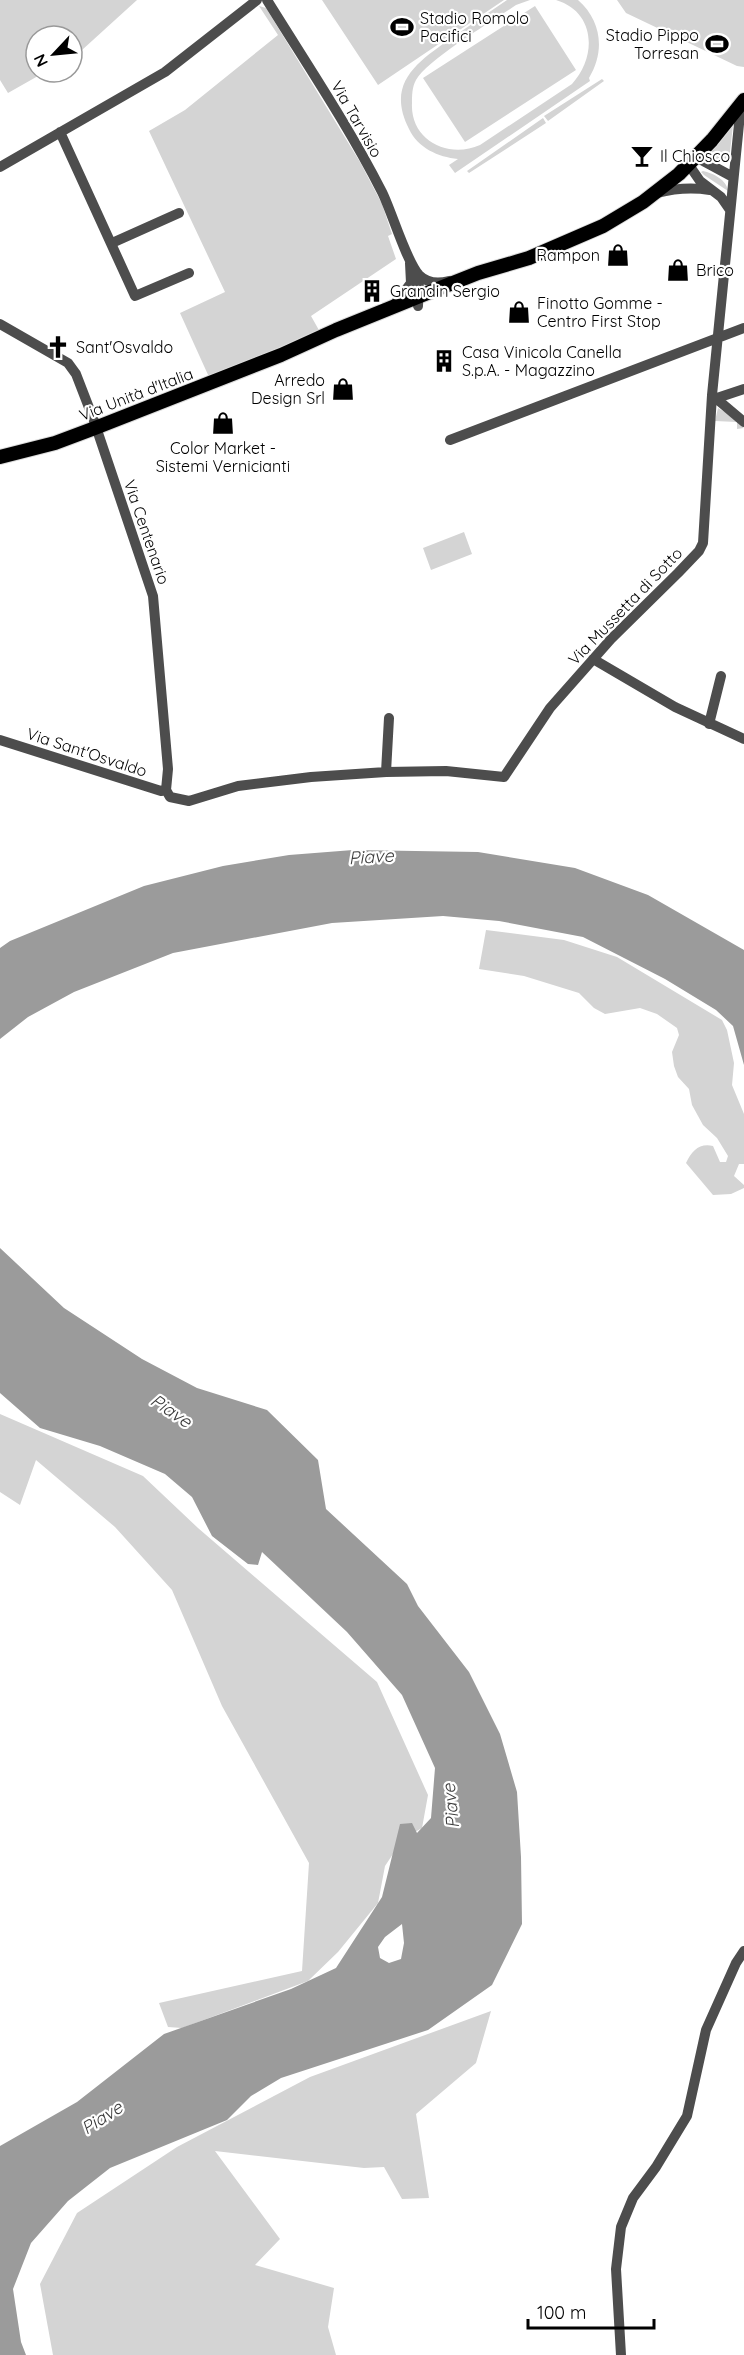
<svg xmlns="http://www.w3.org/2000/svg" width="744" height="2355" font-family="Quicksand,sans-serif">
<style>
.green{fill:#d4d4d4}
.water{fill:#9b9b9b;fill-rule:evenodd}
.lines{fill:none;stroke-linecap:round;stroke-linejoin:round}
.major-casing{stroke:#dbdbdb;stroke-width:16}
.minor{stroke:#4d4d4d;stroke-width:10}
.major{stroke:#000;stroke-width:14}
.labels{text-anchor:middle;stroke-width:4.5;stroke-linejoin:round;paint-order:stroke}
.poi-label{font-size:16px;fill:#000;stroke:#fff;text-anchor:start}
.street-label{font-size:16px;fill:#000;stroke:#fff}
.water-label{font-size:18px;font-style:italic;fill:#3c3c3c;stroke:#fff}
</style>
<rect width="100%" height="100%" fill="#fff"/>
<path class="green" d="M0,0H137L82,50L72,56V36H36V72H45L8,93L0,80Z
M322,0H504L378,85Z
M507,0H530L516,5C493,21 428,59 416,80C412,87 412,96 412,103C410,141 449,159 480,145L572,84C597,57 596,12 556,0H578C602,21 605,52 589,78L590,81L455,173L449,165L458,159C438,157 418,148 409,129C385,82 419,61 453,37C471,25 489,12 507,0Z
M617,0H744V67L737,66L626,13Z
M259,6L266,8L360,162L382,204L392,234L388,236L396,259L311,316L320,332L209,377L180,313L225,292L149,131L185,110L278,35Z
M535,6L576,70L465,142L423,78Z
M602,79L604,81L548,121L544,116Z
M543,118L546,123L469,173L467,171Z
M733,125L729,161L722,162L706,157Z
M703,171C713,173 727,180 728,191L704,175L701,172Z
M718,408L730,415L744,428L737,429V422L715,421Z
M464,532L472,554L431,570L423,548Z
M486,930L564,940L617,957L722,1020L727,1030L734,1063L732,1085L744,1114V1164H739L734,1176L744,1185V1188L731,1194L713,1195L686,1163C692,1151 699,1143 713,1146L720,1162H726L728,1156L717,1138L703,1125L692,1105L689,1089L678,1077L674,1066L672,1052L679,1035L677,1028L657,1014L640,1008L605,1014L594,1008L579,993L524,976L479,969Z
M0,1414L143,1476L198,1528L377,1682L428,1795L422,1828L403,1839L385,1866L378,1903L338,1952L308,1981L182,2028L168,2027L159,2003L302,1971L309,1863L222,1706L172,1590L115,1527L36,1460L20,1505L0,1492Z
M491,2011L476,2063L416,2114L429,2198L402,2199L384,2167L364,2168L215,2151L280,2239L255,2265L334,2288L328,2327L336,2355H53L40,2284L77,2213L177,2147L310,2077Z"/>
<path class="water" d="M353,850L478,852L575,868L648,895L744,950V1065L733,1026L716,1010L665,979L583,937L499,921L443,916L332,923L173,953L74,992L28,1017L0,1039V948L10,941L144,886L223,866L289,855Z
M0,1248L64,1308L142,1359L197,1388L267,1410L318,1460L326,1509L407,1584L418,1606L469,1672L500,1734L517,1792L521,1857L522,1924L492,1985L428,2030L281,2078L251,2096L227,2120L110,2168L68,2201L31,2243L13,2289L21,2342L26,2355H0V2146L77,2102L164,2034L291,1989L336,1968L382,1897L400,1824L412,1823L417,1833L431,1818L435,1768L402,1695L347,1632L262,1552L258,1565L248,1564L212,1536L192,1497L165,1474L100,1446L40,1428L0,1393ZM402,1924L404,1943L401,1959L389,1963L380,1958L378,1947L385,1937Z"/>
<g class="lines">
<g class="major-casing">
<path id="major" d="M0,457L55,443L95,428L281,355L336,330L420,296L478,273L529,258L603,226L643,202L679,174L712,140L744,100"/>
</g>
<path class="minor" d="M267,0C306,63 348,125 382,192C392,212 406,261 419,275C427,283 438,284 449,281
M60,132L135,296L189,273
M696,157L733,177
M689,165L700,181L721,197L730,210
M0,167L165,72L257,0
M657,193C676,188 691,187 710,190
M112,243L179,213
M394,305L411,283L410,263
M418,306L419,275
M0,324L68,363L76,374L93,418L153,596L168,769L166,790L170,797L189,801L238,786L311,777L386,772L446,771L504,777L550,708L611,639L678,573L699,551L703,543L712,395L741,104
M712,395L744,422
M717,398L744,389
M450,440L744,328
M593,659L675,707L744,739
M709,724L721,676
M0,740L161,791L166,790
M386,772L389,718
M621,2355L616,2269L621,2227L633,2198L656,2167L687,2116L706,2030L736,1963L744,1951"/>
<use href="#major" class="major"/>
</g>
<defs>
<g id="stadium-bare" transform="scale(1.8)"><path d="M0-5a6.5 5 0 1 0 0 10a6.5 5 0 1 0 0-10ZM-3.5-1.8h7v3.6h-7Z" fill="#000" stroke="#fff" stroke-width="2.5" paint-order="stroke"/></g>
<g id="bar-bare" transform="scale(1.8)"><path d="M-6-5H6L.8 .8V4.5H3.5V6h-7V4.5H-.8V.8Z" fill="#000" stroke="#fff" stroke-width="2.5" paint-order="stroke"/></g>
<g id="shop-bare" transform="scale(1.8)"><path d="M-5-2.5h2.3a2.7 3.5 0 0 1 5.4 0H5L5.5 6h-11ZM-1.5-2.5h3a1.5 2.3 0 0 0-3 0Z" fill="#000" stroke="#fff" stroke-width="2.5" paint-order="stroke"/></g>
<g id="building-bare" transform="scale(1.8)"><path d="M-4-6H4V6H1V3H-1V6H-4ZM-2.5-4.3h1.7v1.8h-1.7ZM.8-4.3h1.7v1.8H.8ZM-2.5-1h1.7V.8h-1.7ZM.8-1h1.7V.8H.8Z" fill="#000" stroke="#fff" stroke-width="2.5" paint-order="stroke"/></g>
<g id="church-bare" transform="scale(1.8)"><path d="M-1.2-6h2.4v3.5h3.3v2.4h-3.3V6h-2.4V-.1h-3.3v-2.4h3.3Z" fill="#000" stroke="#fff" stroke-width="2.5" paint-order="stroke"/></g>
</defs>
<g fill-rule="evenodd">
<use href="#stadium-bare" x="402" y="27"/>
<use href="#stadium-bare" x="717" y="44"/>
<use href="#bar-bare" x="642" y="156"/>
<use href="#shop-bare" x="618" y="255"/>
<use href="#shop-bare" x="678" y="270"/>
<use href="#building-bare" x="372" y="291"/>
<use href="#shop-bare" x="519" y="312"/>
<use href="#church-bare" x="58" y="347"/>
<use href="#building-bare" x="444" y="361"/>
<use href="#shop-bare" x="343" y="389"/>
<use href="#shop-bare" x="223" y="423"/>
</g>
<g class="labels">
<g class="poi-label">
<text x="420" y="24">Stadio Romolo<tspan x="420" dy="18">Pacifici</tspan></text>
<text x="699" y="41" text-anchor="end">Stadio Pippo<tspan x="699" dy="18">Torresan</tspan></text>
<text x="660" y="162">Il Chiosco</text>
<text x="600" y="261" text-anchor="end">Rampon</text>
<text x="696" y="276">Brico</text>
<text x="390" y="297">Grandin Sergio</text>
<text x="537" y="309">Finotto Gomme -<tspan x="537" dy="18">Centro First Stop</tspan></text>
<text x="76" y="353">Sant'Osvaldo</text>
<text x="462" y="358">Casa Vinicola Canella<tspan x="462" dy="18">S.p.A. - Magazzino</tspan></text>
<text x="325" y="386" text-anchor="end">Arredo<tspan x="325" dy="18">Design Srl</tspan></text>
<text x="223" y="454" text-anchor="middle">Color Market -<tspan x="223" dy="18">Sistemi Vernicianti</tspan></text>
</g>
<g class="street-label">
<text transform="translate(357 119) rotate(60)" y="6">Via Tarvisio</text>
<text transform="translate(136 394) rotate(-21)" y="6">Via Unità d'Italia</text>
<text transform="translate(147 532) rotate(71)" y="6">Via Centenario</text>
<text transform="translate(625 606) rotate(-46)" y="6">Via Mussetta di Sotto</text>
<text transform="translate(87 752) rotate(18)" y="6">Via Sant'Osvaldo</text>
</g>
<g class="water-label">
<text transform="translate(371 857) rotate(-4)" y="6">Piave</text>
<text transform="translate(171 1411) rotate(34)" y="6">Piave</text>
<text transform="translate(451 1806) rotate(-96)" y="6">Piave</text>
<text transform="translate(102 2118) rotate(-33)" y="6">Piave</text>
</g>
</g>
<g transform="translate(54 54) rotate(244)"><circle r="28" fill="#ffffff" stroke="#999999" stroke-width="1.5"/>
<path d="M0-4.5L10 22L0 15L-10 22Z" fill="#000000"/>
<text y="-9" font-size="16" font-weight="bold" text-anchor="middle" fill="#000000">N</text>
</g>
<path d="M528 2319v9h126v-9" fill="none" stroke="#000000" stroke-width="3"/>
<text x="537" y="2319" font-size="18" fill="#000000" stroke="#ffffff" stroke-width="4.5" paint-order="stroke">100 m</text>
</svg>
